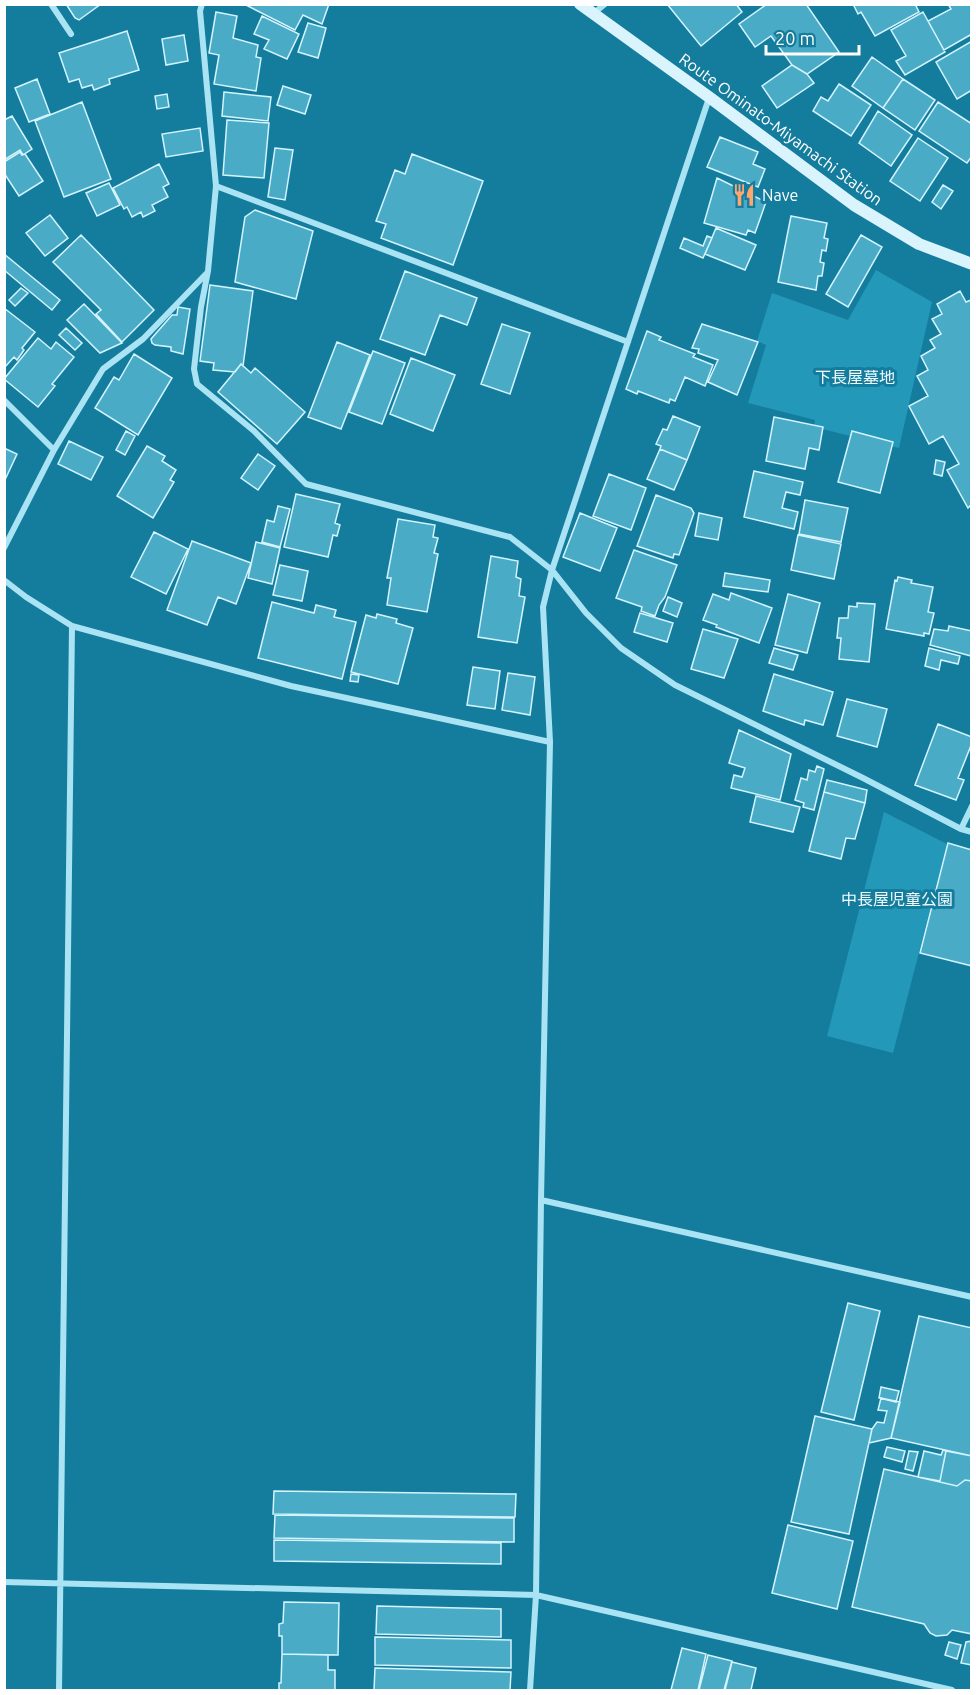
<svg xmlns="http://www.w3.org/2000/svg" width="976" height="1695" font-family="Ubuntu,'Noto Sans JP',sans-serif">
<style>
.green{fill:#2398b9}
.building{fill:#4aabc7;stroke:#d3f4fd;stroke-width:1.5}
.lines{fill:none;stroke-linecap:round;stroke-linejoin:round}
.street{stroke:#aae3f3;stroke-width:6}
.secondary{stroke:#daf4fd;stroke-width:12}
.labels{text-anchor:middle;stroke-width:6;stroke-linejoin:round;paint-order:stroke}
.street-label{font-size:16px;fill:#fff;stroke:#147d9d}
.poi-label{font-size:16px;fill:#fff;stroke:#147d9d;text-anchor:start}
.park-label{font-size:16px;fill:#f2fcfe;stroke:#147d9d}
</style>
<rect width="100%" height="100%" fill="#147d9d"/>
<path class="green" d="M876,270L932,302L899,448L814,427L815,420L748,403L766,345L757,341L772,293L848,320Z
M884,812L947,844L893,1053L827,1036Z"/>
<path class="building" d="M66,4H101L79,20L75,18Z
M244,4H329L322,24L303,15L295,30Z
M667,4H736L742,12L701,46Z
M767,4H806L839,52L807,74L792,65L771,36L755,47L739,24Z
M853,4H915L919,12L875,36L861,12L858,14Z
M948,4H972V34L944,50L928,21L951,9Z
M216,12L237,16L233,38L258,45L256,57L261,58L256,91L214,84L219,55L209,53Z
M923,12L945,52L905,75L896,61L906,56L891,30Z
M262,16L299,34L287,59L264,49L269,40L254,34Z
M308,23L326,28L318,58L298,52Z
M127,31L139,70L109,79L110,84L94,90L92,85L82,88L79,79L69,82L59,53Z
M184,35L188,61L166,65L162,39Z
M972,41V90L957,99L936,62Z
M872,57L903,79L883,108L852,86Z
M792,65L807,74L814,83L777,108L762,86Z
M37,79L50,114L29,122L15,88Z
M903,79L935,100L915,130L883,108Z
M839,84L871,105L851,136L813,111L821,97L828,101Z
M283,86L311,95L305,114L277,105Z
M224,92L271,97L268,121L222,116Z
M167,94L169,107L157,109L155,96Z
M82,102L111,179L64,197L35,121Z
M938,102L972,124V156L967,163L919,131Z
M878,111L912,135L891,166L859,143Z
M12,116L32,149L23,155L20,150L4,160V120Z
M227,120L269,123L264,178L223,175Z
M200,128L203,151L166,157L162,134Z
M720,137L758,152L753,164L765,169L758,187L707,167Z
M918,138L948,158L920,201L890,181Z
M275,148L293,150L285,200L268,197Z
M20,152L22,155L25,154L43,181L19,196L4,173V162Z
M412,154L483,181L453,265L381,238L386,224L376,221L395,170L405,174Z
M159,164L169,184L163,187L168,197L152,205L155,211L143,217L141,212L132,217L127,207L124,209L113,188Z
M717,178L766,202L755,233L748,230L746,235L704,223Z
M109,183L120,205L97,216L86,193Z
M943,185L953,191L941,209L932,202Z
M255,210L313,231L296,299L235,282L245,217Z
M50,215L68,238L45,256L26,233Z
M791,216L827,223L824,238L828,239L826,251L822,250L820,262L824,263L822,276H818L816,290L778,282Z
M716,228L756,245L745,270L705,254Z
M81,235L154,310L122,342L96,314L101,310L53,262Z
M861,235L882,247L848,307L826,294Z
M707,236L712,238L703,258L680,248L684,238L703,246Z
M4,254L60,300L52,310L4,270Z
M405,271L477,298L467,325L440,315L425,355L380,339Z
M210,285L253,291L243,366L241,364L235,372L213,370L214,363L200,361Z
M21,288L28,293L15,306L9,300Z
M960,291L966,302L971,300L972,302V509L970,506L968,508L947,470L959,464L943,436L929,444L909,406L928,396L917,376L928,370L921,356L935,348L930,340L941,334L932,319L942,314L937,304Z
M84,304L122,343L100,353L67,320Z
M178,307L190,309L183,354L171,351V347L155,345L152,343L151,339L172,315H177Z
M4,308L35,332L22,348L24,350L17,360L14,357L4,368Z
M502,324L530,333L510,394L481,384Z
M702,324L758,342L737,395L708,382L718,360L698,353L699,349L692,348Z
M66,328L82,343L75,350L59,335Z
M647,331L661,337L659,340L695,354L693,357L713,365L705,386L685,377L675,401L670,399L669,403L638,391L637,394L626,389Z
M38,338L51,349L56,342L74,357L52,384L55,386L38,407L4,379Z
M337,342L370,355L341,429L308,417Z
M373,351L405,363L382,424L349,412Z
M134,354L172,378L138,435L95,408L114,377L119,380Z
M411,358L455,375L433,431L390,414Z
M241,364L251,373L255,368L305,412L277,444L218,392Z
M673,416L700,427L687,460L660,449L661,446L656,444L663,429L667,430Z
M774,417L823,427L819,450L809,448L805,469L766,461Z
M126,431L135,436L125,455L116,450Z
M852,431L893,442L880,493L838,482Z
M69,441L103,457L91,480L58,464Z
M147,446L165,456L162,461L176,470L170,480L174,482L153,518L117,496Z
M4,448L17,454L4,482Z
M660,449L687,460L674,490L647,479Z
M258,454L275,466L258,490L241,478Z
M936,460L945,462L942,476L934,474Z
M754,471L803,482L800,495L786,492L782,508L798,512L794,529L744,517Z
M609,474L646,488L631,530L593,516Z
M296,494L340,504L335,523L340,525L337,536L333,535L328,557L284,547Z
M656,495L691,508L694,513L679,555L674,554L673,558L637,546Z
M805,500L848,508L841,542L799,534Z
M278,506L290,509L280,547L262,542L267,520L274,522Z
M580,513L617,528L600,571L563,557Z
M699,513L722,518L718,540L695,536Z
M398,519L435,525L433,537L438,538L434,553L438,554L427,612L387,605L391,578H387Z
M154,532L188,549L166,594L131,577Z
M798,535L841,544L834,579L791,570Z
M192,541L251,563L236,604L218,597L207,625L167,610Z
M256,542L280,548L272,584L248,578Z
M634,550L677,565L665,597L659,605L655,616L641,611L642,607L616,598Z
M491,556L518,561L516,577L521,579L519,596L525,597L517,643L478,637Z
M280,565L308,571L302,601L273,595Z
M725,573L770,580L768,592L723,586Z
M898,577L912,580L911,583L933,587L928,612L934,613L929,634L924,633V636L886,629L895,580L897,581Z
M731,593L772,608L759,643L716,627L717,625L703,620L713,594L729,600Z
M788,594L820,603L807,653L775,645Z
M668,597L682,603L677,617L663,611Z
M272,602L314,613L316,605L336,610L334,617L356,622L342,679L258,658Z
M857,603L875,604L869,662L839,659L841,638H837L839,618H848L849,606L857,607Z
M640,613L673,623L667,642L634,632Z
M377,614L397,619L396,623L413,628L398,684L351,672L366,615L376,618Z
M949,626L972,631L971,656L930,645L934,629L948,631Z
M703,629L738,639L724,678L691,669Z
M774,648L798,655L793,670L769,663Z
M929,648L960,656L958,664L941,660L939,670L925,666Z
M473,667L500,671L495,709L467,705Z
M508,673L535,677L530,715L502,710Z
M351,674L359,675L358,682L350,681Z
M774,674L833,692L823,725L805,720L804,725L763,711Z
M847,699L887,709L877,747L837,736Z
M938,724L972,737V743L958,778L964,780L956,800L915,785Z
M739,730L791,754L780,800L731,788L734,775L742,777L745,768L729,763Z
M817,766L824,769L814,810L803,807L804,803L795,800L801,778L807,780L809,770L815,772Z
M827,780L867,790L865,803L824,792Z
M824,792L865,803L855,839L846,838L841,859L809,851Z
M756,796L800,807L793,832L750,822Z
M948,843L972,850V966L920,953Z
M848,1303L880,1311L854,1420L821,1412Z
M919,1316L972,1328V1456L891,1438Z
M881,1387L899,1391L896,1402L879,1398Z
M881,1398L900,1402L891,1438L869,1443L872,1429L877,1422L884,1423L887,1411L878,1410Z
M815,1416L872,1429L849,1534L791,1522Z
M887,1447L905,1451L902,1462L884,1457Z
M943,1450L946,1451L940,1481L918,1477L924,1451L941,1455Z
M909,1451L918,1452L913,1471L905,1469Z
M946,1451L972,1456V1481L965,1480L957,1486L918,1477L940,1481Z
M884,1469L957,1486L965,1480L972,1481V1634L952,1630L947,1635L936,1636L930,1633L924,1624L852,1607Z
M274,1491L516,1494L515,1517L273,1514Z
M275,1515L514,1518V1542L274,1538Z
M788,1525L853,1541L837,1609L772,1593Z
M274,1540L501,1543V1564L274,1561Z
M284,1602L339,1603L338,1655L282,1654V1636H279V1624L283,1623Z
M377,1606L501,1609V1637L376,1634Z
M375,1637L511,1640V1668L375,1665Z
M972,1641V1665L961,1663L966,1642Z
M949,1642L961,1645L957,1659L945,1655Z
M682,1648L706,1654L698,1690H671Z
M282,1654L328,1655V1670H335V1690H279V1683H281Z
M708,1655L732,1661L724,1690H699Z
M732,1662L756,1668L751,1690H725Z
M375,1668L511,1672L510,1690H374Z"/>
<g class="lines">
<path class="street" d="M51,4L71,34
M202,4L200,11L216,186L208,271L201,307L194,369L197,384L254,431L306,484L510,537L552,570L586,613L621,648L675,685L863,778L961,829L972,832
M594,13L605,4
M216,186L628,342
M4,400L54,450L4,548
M54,450L103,369L143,339L207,273
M4,580L26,597L72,626L291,686L550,742
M961,829L972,806
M541,1200L972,1297
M4,1582L536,1595L952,1690
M59,1690L72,626
M530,1690L536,1595L541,1200L550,742L543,607L552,570L709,98"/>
<path class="secondary" d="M580,4L709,97L854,205L919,244L972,264"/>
</g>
<defs>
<g id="restaurant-bare" transform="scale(1.8)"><path d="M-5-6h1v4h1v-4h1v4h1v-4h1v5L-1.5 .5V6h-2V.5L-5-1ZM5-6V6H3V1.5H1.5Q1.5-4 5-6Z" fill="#ffa56d" stroke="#147d9d" stroke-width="2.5" paint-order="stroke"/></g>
</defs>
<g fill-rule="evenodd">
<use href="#restaurant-bare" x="744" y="195"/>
</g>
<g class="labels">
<g class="street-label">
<text transform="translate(781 129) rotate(36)" y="6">Route Ominato-Miyamachi Station</text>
</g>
<g class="poi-label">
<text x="762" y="201">Nave</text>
</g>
<g class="park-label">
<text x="855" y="383">下長屋墓地</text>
<text x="897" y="905">中長屋児童公園</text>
</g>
</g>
<rect width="976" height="1695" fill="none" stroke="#ffffff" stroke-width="12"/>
<path d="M766 45v9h93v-9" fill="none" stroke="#ffffff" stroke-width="3"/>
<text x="775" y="45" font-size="18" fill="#ffffff" stroke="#147d9d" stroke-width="4.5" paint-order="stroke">20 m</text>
</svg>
